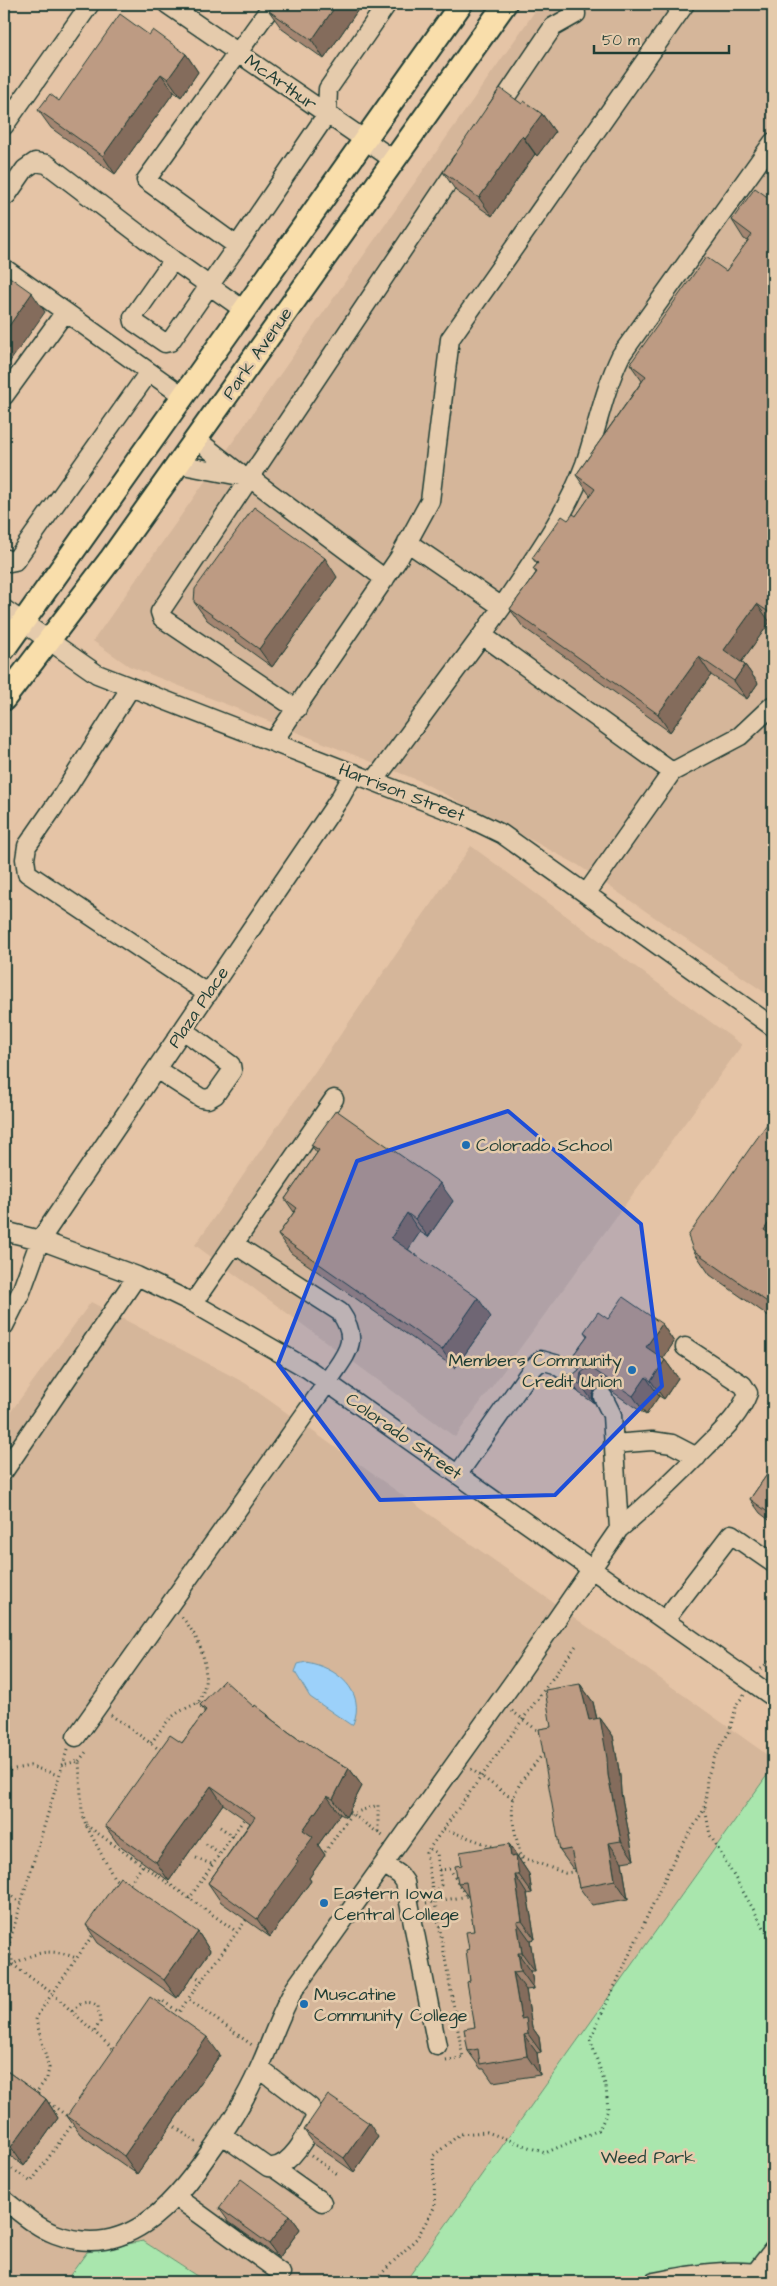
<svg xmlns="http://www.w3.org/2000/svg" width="777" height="2286" font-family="'Architects Daughter',sans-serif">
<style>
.built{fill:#d5b69a}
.green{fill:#a9e6ad;stroke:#649270}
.water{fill:#9cd1fa;stroke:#6a96ab}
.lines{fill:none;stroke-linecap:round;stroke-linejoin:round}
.minor-casing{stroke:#1f3d34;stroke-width:21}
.major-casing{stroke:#1f3d34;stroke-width:26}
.path{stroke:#1f3d34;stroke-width:3;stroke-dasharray:1 4;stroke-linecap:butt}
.minor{stroke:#e5cbac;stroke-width:18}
.major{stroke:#f9deab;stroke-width:22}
.wall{fill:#a38571;stroke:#1f3d34}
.shaded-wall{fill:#846c5c;stroke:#1f3d34}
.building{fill:#bd9b83;stroke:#1f3d34}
.marked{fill:#1d4ed8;fill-opacity:0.2;stroke:#1d4ed8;stroke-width:4;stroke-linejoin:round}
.poi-dot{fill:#1f6fb2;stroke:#e5cbac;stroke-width:2}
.labels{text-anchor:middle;stroke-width:5;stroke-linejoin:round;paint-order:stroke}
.street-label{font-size:18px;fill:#1f3d34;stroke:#e5cbac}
.poi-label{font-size:18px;fill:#1f3d34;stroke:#e5cbac;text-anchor:start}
.park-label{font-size:18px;fill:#26453a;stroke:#e5cbac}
</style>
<rect width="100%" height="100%" fill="#e5c4a6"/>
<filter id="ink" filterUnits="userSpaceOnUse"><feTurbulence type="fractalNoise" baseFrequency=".02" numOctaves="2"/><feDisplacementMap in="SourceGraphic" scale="10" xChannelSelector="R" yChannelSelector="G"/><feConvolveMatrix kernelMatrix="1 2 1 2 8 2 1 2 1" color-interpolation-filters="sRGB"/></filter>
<g filter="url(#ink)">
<path class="built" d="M540,4H773V998L578,865L420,781L129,666L93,641Z
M471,846L742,1045L455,1437L195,1245Z
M91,1302L245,1383L773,1759V1767L405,2282H206L143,2241L87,2253L65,2282H4V1421Z"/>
<path class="green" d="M773,1767V2282H405Z
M143,2241L206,2282H65L87,2252Z"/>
<path class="water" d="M306,1662C336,1667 367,1691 353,1724L351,1725L310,1697L295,1672L298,1664Z"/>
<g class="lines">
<g class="minor-casing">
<path id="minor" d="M167,4L394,160
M273,4L146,180L237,246L327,114L328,89L387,4
M495,113L553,27L576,14L575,4
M4,126L90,4
M4,197L7,195L25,169L35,162L47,164L173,260L244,310
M173,260L133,317L134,322L165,343L170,342L237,246
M4,268L183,396
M4,396L65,312
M196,439L239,473
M178,464L250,478L385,579
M407,542L502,607L482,635
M4,558L10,562L15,561L149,372
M502,607C532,561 566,516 585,464C597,428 604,390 621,355L773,142
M4,609L97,674L471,819L502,834L773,1027
M131,687L63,794L27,846L25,859L27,873L208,994
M297,709L162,618L160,612L462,161
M273,742L399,558L430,501L450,339L685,4
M672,772L740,736L773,705
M374,781L482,635L672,772L586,894
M156,1069L201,1098L208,1099L215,1095L232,1071L231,1065L183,1030
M4,1231L40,1240L137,1276L193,1303L308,1369L773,1697
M193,1303L334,1099
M4,1326L21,1292L40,1240L340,798L354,773
M613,1444L652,1441L672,1444L697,1457
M4,1471L137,1276
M458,1474L532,1369L541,1360L555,1364L583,1383
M619,1529C650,1503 678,1476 706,1447C722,1431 740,1415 748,1393L743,1385L685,1347
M665,1620L731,1534L773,1563
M76,1737L327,1383C344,1355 362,1343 340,1312L234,1244
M384,1864L400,1875L405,1882L437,2046
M222,2135L268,2167C290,2170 308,2134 316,2116L310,2107L260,2069
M274,2168L322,2202
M176,2197L281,2273
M4,2200C20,2212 36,2227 55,2234C126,2261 173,2205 209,2153C228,2127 245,2100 258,2071C271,2043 279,2015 295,1988L517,1677L619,1529L612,1415L603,1397
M755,2273L773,2250
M654,2282C693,2274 734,2267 773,2276"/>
</g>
<g class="major-casing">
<path id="major" d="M4,649L461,4
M4,699L110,560L505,4"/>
</g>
<path class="path" d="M761,1669L773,1658
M744,1695L737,1704L729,1732L715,1756L707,1778L705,1808L710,1835L773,1943
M198,1703L207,1714
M512,1711L541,1733
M111,1715L163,1752
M151,1743C169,1719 169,1715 198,1703C215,1674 201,1639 181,1616
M67,1750L7,1950L12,1957V1964L52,1993L115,2051
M79,1761L86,1752
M61,1765L79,1761L82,1812L86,1825L114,1878L120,1883
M471,1769L513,1799
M10,1770L30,1766L58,1775
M349,1812L384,1837
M86,1825L237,1932
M220,1827L233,1836
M444,1829L497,1848
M206,1844L221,1854
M430,1849L437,1853L441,1885L433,1892
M325,1852L351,1814L378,1805V1833
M513,1854L565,1873L580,1871
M196,1858L214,1865
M524,1869C520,1850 509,1818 513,1800C517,1782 535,1765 545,1751
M439,1870L450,1869L466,1896
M127,1887L143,1865
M4,1891L21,1903
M189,1899L244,1819
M426,1903L469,1896
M246,1920L188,1999L252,2045
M4,1972C9,1965 16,1963 23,1959C43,1950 56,1950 76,1958
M193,1975L202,1980
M157,2006L161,2000L179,2012L188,1999
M72,2011C80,2003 87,1999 98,2006L100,2022L94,2032
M446,2061L463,2058L426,1853L578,1643
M35,2094L47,2078L49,2068L36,2020L37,2016L94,1933
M45,2100L70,2118
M171,2124L197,2143
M311,2156L339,2175
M4,2163L31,2182L74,2122
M373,2282L417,2238L435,2206L433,2156L460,2134L487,2132L545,2153L599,2130L608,2110L606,2087L590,2039L674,1859L705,1808"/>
<use href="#minor" class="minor"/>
<use href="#major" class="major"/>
</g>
<path class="wall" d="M275,4H362L324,59L282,29L269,11Z
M149,35L186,54L198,72L181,97L174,92L115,174L51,128L38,110L59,101Z
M522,104L542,114L555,132L537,156L535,154L492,216L456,191L443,172Z
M773,201V625L770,622L741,662L745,665L758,683L747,699L711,675L670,732L523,627L510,609L536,573L533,569L537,564L532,558L568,520L576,516L591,495L589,494L576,475L642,381L630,364L726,271L748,241L744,239L732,220Z
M337,577L272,667L207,620L194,602Z
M773,1118V1319L710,1275L693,1250Z
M311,1145L453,1201L428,1237L420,1232L408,1249L491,1317L455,1368L291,1253L278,1235L294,1212L285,1199L317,1153Z
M608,1319L662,1324L674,1342L663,1358L665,1360L678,1378L664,1399L659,1396L646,1415L604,1386L598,1388L594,1392L592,1397L594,1403L579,1393L566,1375L574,1374L579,1370L580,1363L574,1354L587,1336L584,1332Z
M773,1466V1523L760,1513L750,1499Z
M580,1684L593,1702L597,1719L600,1718L613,1736L620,1776L621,1793L634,1860L622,1862L628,1899L592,1905L579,1887L575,1868L573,1869L560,1851L551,1727Z
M200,1705L254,1707L268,1715L271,1719L301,1741L327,1757L349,1768L362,1786L346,1817L340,1814L318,1845L325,1855L309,1878L311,1881L270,1937L221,1902L208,1883L250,1823L223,1804L169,1881L118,1844L105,1826L182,1743L205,1712Z
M509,1844L529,1874L532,1893L527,1894L535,1939L530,1940L535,1971H531L534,1989L526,1990L532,2027L539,2037L541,2052L537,2053L540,2075L493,2082L484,2069H481L468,2051L475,2027L470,1981L469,1949L474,1931L469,1898L458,1883L462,1865Z
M86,1925L198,1932L210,1951L177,1998L98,1943Z
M220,2055L137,2174L80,2134L67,2116Z
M4,2069L46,2099L58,2118L24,2166L4,2151Z
M304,2130L378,2137L354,2172L314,2144Z
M219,2208L290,2215L300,2229L279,2258L229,2222Z"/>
<path class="shaded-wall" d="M337,4H362L324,59L312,40Z
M186,54L198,72L181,97L168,79Z
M161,74L174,92L115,174L103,156Z
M542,114L555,132L537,156L524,138Z
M522,136L535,154L492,216L479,198Z
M32,293L45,312L4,370V333Z
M325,558L337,577L272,667L259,649Z
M757,604L770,622L737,668L724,650Z
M699,657L711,675L670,732L658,714Z
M745,665L758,683L747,699L734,681Z
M440,1183L453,1201L428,1237L415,1219Z
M407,1213L420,1232L404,1256L391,1238Z
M773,1216V1243L764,1230Z
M478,1298L491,1317L455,1368L442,1350Z
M662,1324L674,1342L659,1365L646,1347Z
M665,1360L678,1378L664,1399L651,1381Z
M581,1373L594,1392L592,1397L594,1403L581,1385L580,1379Z
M646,1377L659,1396L646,1415L633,1396Z
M580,1684L593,1702L601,1738L589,1720Z
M600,1718L613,1736L620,1776L621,1793L634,1860L621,1841L608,1775Z
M349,1768L362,1786L346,1817L333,1799Z
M211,1786L223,1804L169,1881L156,1862Z
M327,1796L340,1814L318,1845L325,1855L309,1878L311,1881L270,1937L257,1919L296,1860L303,1830Z
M609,1843L622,1862L628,1899L615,1880Z
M509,1844L529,1874L532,1893L519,1875L511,1857Z
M515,1875L527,1894L535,1939L522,1921Z
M517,1922L530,1940L535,1971L522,1953Z
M198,1932L210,1951L177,1998L164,1980Z
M4,1953L9,1961L4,1968Z
M518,1953L531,1971L534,1989L521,1971Z
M513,1972L526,1990L532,2027L539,2037L541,2052L528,2034L521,2019Z
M524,2035L537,2053L540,2075L527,2056Z
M207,2037L220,2055L137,2174L124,2156Z
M46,2099L58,2118L24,2166L11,2147Z
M369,2123L378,2137L354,2172L344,2158Z
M290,2215L300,2229L279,2258L269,2244Z"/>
<path class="building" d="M275,4H337L312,40L269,11Z
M120,14L149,35L153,30L186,54L168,79L161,74L103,156L38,110L50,94L59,101Z
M500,88L522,104L524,101L542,114L524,138L522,136L479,198L443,172Z
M755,188L773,201V615L757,604L724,650L745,665L734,681L699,657L658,714L510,609L537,572L533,569L538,563L532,558L562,516L568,520L573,514L576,516L595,489L576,475L646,376L630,364L706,257L726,271L752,235L732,220Z
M4,273L32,293L4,333Z
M254,507L325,558L259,649L194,602L195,589Z
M336,1110L440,1183L415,1219L407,1213L391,1238L478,1298L442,1350L278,1235L297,1208L285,1199L319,1150L311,1145Z
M772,1117L773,1118V1216L764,1230L773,1236V1306L693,1250L688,1236Z
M623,1297L662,1324L646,1347L665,1360L651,1381L646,1377L633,1396L591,1368L585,1370L581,1373L580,1379L581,1385L566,1375L574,1374L579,1370L580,1361L574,1354L588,1335L584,1332L598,1312L608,1319Z
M773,1466V1516L750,1499Z
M224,1680L254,1707L255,1705L268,1715L267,1716L301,1741L302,1739L327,1757L349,1768L333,1799L327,1796L303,1830L313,1837L296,1860L298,1862L257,1919L208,1883L255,1817L211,1786L156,1862L105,1826L170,1735L182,1743L206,1710L200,1705Z
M580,1684L589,1720L600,1718L607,1758L608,1775L621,1841L609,1843L615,1880L579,1887L571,1849L560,1851L539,1729L551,1727L545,1690Z
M509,1844L511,1857L516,1856L519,1875H515L522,1921L517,1922L522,1953H518L521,1971L513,1972L521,2019L526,2018L528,2034L524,2035L527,2056L480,2064L478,2049L468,2051L464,2029L475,2027L467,1982L470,1981L466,1950L469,1949L466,1932L474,1931L466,1882L458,1883L455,1866L462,1865L460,1852Z
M120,1877L198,1932L164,1980L86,1925Z
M150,1997L207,2037L124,2156L67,2116Z
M4,2069L46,2099L11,2147L4,2142Z
M328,2095L369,2123L344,2158L304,2130Z
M241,2179L290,2215L269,2244L219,2208Z"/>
</g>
<path class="marked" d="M508,1111L641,1224L662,1386L555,1495L380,1500L278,1364L357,1161Z"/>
<g class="poi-dot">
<circle cx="466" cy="1145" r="5"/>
<circle cx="632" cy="1370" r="5"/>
<circle cx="324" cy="1903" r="5"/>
<circle cx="304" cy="2004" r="5"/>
</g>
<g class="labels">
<g class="street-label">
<text transform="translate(281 82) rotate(35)" y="6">McArthur</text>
<text transform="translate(257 353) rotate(-55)" y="6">Park Avenue</text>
<text transform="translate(402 792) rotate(21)" y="6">Harrison Street</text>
<text transform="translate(198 1007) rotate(-56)" y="6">Plaza Place</text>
<text transform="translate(404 1436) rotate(35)" y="6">Colorado Street</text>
</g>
<g class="poi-label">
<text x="476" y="1151">Colorado School</text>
<text x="622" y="1366" text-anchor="end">Members Community<tspan x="622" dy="21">Credit Union</tspan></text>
<text x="334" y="1899">Eastern Iowa<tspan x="334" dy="21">Central College</tspan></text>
<text x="314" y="2000">Muscatine<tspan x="314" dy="21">Community College</tspan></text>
</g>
<g class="park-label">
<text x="648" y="2163">Weed Park</text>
</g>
</g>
<rect width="777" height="2286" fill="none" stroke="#e5cbac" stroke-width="20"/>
<rect x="10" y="10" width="757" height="2266" fill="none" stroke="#1f3d34" stroke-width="2" filter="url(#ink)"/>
<path d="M594 45v8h135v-8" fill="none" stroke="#1f3d34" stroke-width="2.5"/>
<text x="602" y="45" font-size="15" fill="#1f3d34" stroke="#e5cbac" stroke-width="4" paint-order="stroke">50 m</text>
</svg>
